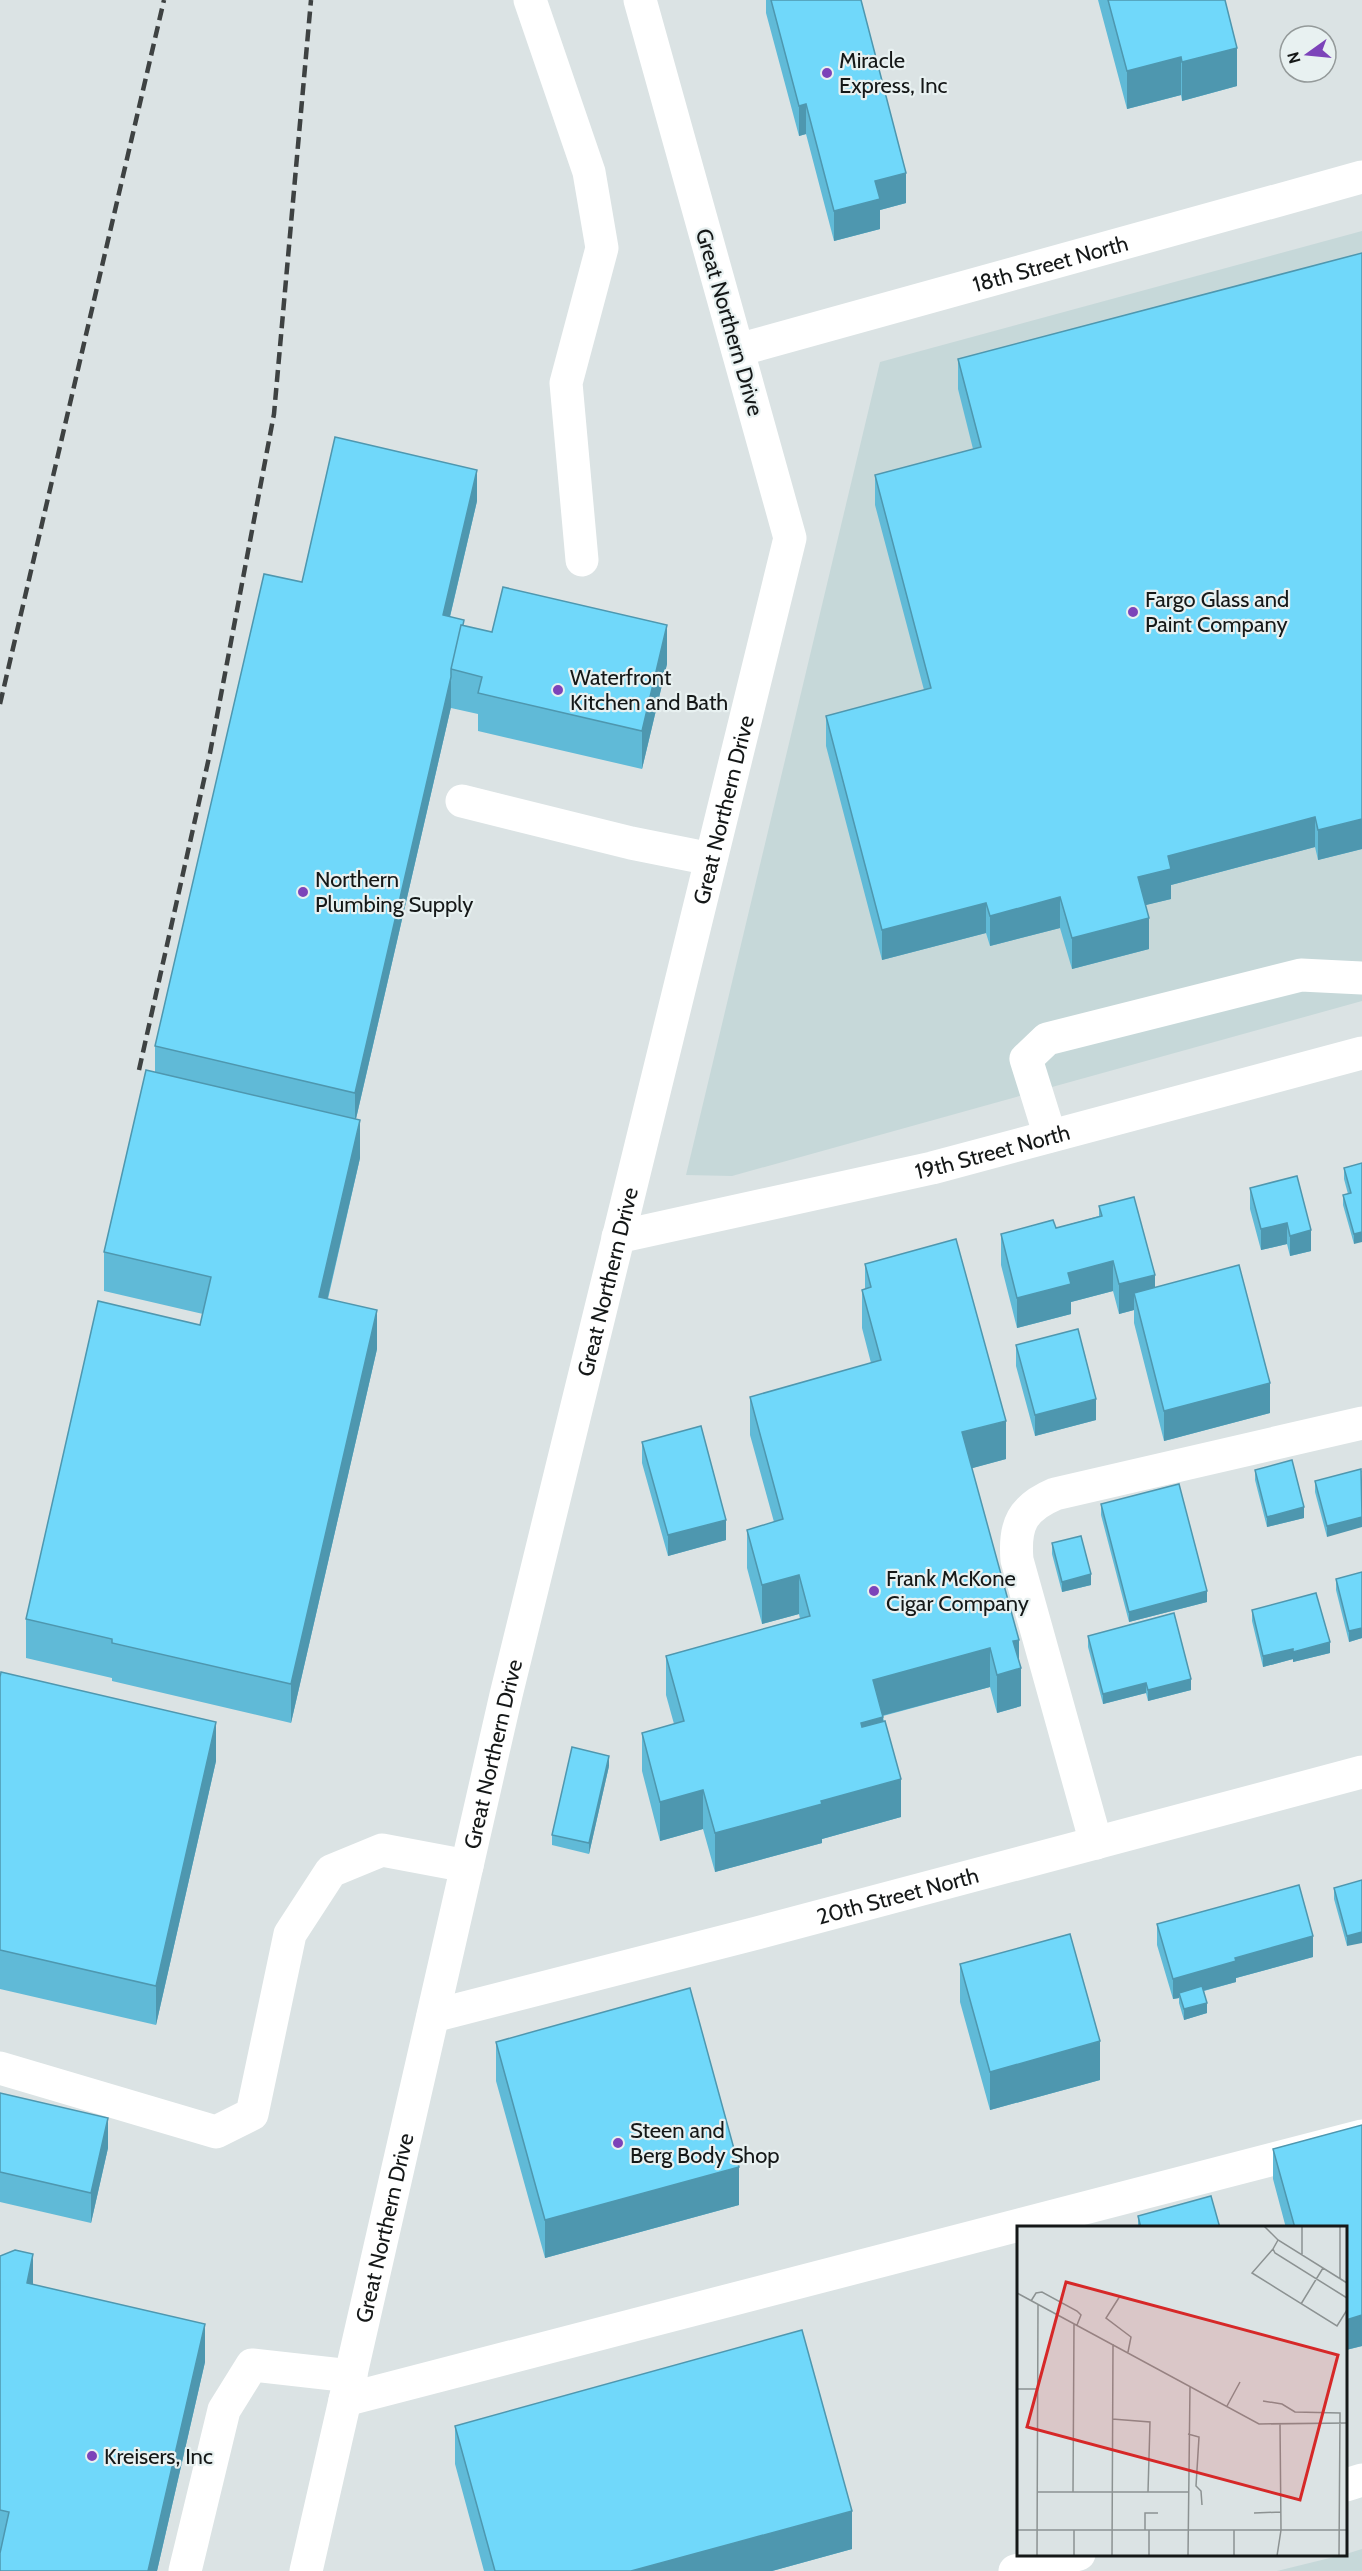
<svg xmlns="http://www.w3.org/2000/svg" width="1362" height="2571" font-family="Cabin,sans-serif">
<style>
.built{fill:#c6d8d9}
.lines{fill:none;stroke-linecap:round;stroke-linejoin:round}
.minor{stroke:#fff;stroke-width:33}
.rail{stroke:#3e4242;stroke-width:4.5;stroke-dasharray:12 6;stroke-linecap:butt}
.wall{fill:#60bad7}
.shaded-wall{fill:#4e97af}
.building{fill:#70d8fa;stroke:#4e97af;stroke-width:1.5}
.poi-dot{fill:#7c43b9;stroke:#e8f1f1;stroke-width:2}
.labels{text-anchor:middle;stroke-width:4.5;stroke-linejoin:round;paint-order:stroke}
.poi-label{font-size:22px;fill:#151818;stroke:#e8f1f1;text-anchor:start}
.street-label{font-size:22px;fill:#151818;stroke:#e8f1f1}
.inset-road{fill:none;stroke:#8c9292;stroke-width:1.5}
.view{fill:#d62828;fill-opacity:0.15;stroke:#d62828;stroke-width:3}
.inset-edge{fill:none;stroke:#151818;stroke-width:3}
</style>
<rect width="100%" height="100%" fill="#dbe3e4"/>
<path class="built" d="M1362,231V1001L732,1176L686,1175L880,362Z
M1362,2549V2571H1277L1346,2554Z"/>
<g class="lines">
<g class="minor">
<path d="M530,0L589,172L602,248L566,383L582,560"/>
<path id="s1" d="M738,350L1362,177"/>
<path d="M462,801L631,843L711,859"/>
<path d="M1050,1136L1026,1059L1047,1039L1301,975L1362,978"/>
<path id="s2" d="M618,1237L932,1168L1362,1053"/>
<path d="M1096,1843L1017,1560C1014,1525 1022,1508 1055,1494L1362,1423"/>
<path id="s3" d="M433,2016L757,1933L1362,1772"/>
<path d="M0,2068L216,2132L252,2114L290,1934L331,1871L382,1850L467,1866"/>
<path d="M345,2400L1362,2136"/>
<path d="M1346,2485L1362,2480"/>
<path d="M185,2571L224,2410L252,2365L351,2376"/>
<path id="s4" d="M306,2571L506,1695L790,538L640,0"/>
<path d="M1015,2571L1079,2554"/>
</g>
<path class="rail" d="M0,704L164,0
M139,1070L210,753L274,414L311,0"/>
</g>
<path class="wall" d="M766,0H861L906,203L880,210V229L834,241L806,134L799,136L766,13Z
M1098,0H1225L1237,86L1182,101L1181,95L1127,109Z
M1362,253V849L1318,860L1315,847L1171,885V899L1145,905L1149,949L1072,969L1060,928L990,946L986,933L882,960L826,746V716L924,690L875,505V475L973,449L958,389V359Z
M477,501L450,617L464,626L492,632L667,664L642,769L478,731V714L451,708V707L356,1119L360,1158L328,1299L377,1349L291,1723L112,1681V1678L26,1658V1619L200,1325L203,1314L104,1291V1252L155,1072V1046L302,582Z
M1362,1163L1354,1244L1343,1205V1195L1348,1194L1344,1179V1168Z
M1297,1176L1311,1251L1290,1256L1287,1244L1261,1250L1250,1209V1188Z
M1099,1206L1155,1287L1270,1413L1164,1441L1134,1323V1310L1119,1314L1113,1291L1071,1302V1314L1017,1328L1001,1265V1234L1056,1228L1099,1216Z
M865,1264L1006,1459L972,1468L1019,1661L1021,1706L997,1713L990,1687L883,1716L901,1817L822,1839V1843L715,1872L703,1829L660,1841L642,1771V1733L674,1724L666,1695V1656L800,1619L799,1614L762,1624L747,1568V1530L774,1522L750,1435V1397L871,1363L862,1328V1290L865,1289Z
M1016,1345L1096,1420L1035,1436L1016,1366Z
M642,1442L726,1540L668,1556L642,1463Z
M1255,1470L1304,1518L1267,1527L1255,1480Z
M1362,1471L1327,1537L1315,1492V1481Z
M1101,1504L1207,1602L1129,1622L1101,1515Z
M1052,1543L1091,1585L1062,1592L1052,1554Z
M1362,1572V1638L1349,1642L1336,1590V1579Z
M1252,1610L1330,1653L1293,1662V1659L1263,1667L1252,1621Z
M1088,1636L1191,1690L1148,1701L1146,1693L1103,1704L1088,1647Z
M0,1677L216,1761L156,2025L0,1989Z
M609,1766L589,1854L552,1845V1835Z
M1362,1880L1347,1946L1334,1899V1888Z
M1157,1924L1313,1957L1236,1978V1982L1204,1991L1207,2013L1184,2020L1179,2003V1998L1173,1999L1157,1945Z
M960,1964L1100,2080L990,2110L960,2002Z
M496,2042L739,2205L545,2258L496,2081Z
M0,2093L108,2148L91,2223L0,2202Z
M1362,2125V2346L1346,2350V2228H1286L1273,2179V2149Z
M1138,2216L1220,2228H1138Z
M0,2256L33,2284L205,2362L157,2571H0L1,2549H0Z
M455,2426L852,2549L772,2571H484L455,2464Z"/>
<path class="shaded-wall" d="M1237,48V86L1182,101V62Z
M1181,57V95L1127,109V71Z
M806,104V134L799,136V106Z
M906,173V203L880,210V229L834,241V211L875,181Z
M477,470V501L443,646V615Z
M667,625V664L642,769V731Z
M451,677V707L355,1123V1093Z
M1315,817V847L1171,885V899L1138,907V877L1168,856Z
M1362,819V849L1318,860V830Z
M1060,897V928L990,946V916Z
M986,903V933L882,960V930Z
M1149,918V949L1072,969V938Z
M360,1120V1158L319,1335V1297Z
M1287,1223V1244L1261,1250V1229Z
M1311,1230V1251L1290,1256V1236Z
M1362,1232V1242L1354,1244V1234Z
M1113,1261V1291L1071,1302V1314L1017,1328V1298L1068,1273Z
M1155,1275V1305L1134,1293V1310L1119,1314V1284Z
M377,1310V1349L291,1723V1684Z
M1270,1383V1413L1164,1441V1411Z
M1096,1399V1420L1035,1436V1415Z
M1006,1421V1459L962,1471V1432Z
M1304,1507V1518L1267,1527V1517Z
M1362,1517V1527L1327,1537V1526Z
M726,1520V1540L668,1556V1535Z
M1091,1574V1585L1062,1592V1582Z
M799,1575V1614L762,1624V1585Z
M1207,1591V1602L1129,1622V1612Z
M1362,1628V1638L1349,1642V1631Z
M1019,1640V1668H1021V1706L997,1713V1675L1013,1641Z
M1330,1642V1653L1293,1662V1652Z
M990,1648V1687L873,1718V1680Z
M1293,1649V1659L1263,1667V1656Z
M1191,1679V1690L1148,1701V1690Z
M1146,1683V1693L1103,1704V1694Z
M883,1717V1756L861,1762V1723Z
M216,1722V1761L156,2025V1986Z
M609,1756V1766L589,1854V1843Z
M901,1779V1817L822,1839V1843L715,1872V1833L821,1801Z
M703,1790V1829L660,1841V1802Z
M1362,1932V1943L1347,1946V1936Z
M1313,1936V1957L1236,1978V1982L1180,1997L1179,1993V1998L1173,1999V1979L1235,1958Z
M1207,2003V2013L1184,2020V2009Z
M1100,2041V2080L990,2110V2072Z
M108,2118V2148L91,2223V2193Z
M739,2167V2205L545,2258V2220Z
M33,2254V2293L27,2283Z
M1362,2315V2346L1346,2350V2320Z
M205,2324V2362L157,2571H148Z
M852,2511V2549L772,2571H631Z"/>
<path class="building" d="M771,0H861L906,173L875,181L880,199L834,211L806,104L799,106Z
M1108,0H1225L1237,48L1182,62L1181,57L1127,71Z
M1362,253V819L1318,830L1315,817L1168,856L1171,869L1138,877L1149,918L1072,938L1060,897L990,916L986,903L882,930L826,716L931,688L875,475L981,447L958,359Z
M335,437L477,470L443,615L464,620L463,625H461L451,669V677L355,1093L155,1046L264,574L302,582Z
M503,587L667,625L642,731L478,693L482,677L451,669L461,625L492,632Z
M146,1070L360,1120L319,1297L377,1310L291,1684L112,1643V1639L26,1619L98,1301L200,1325L211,1277L104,1252Z
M1362,1163V1232L1354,1234L1343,1195L1351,1193L1344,1168Z
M1297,1176L1311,1230L1290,1236L1287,1223L1261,1229L1250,1188Z
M1134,1197L1155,1275L1119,1284L1113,1261L1068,1273L1071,1284L1017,1298L1001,1234L1053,1220L1056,1228L1102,1216L1099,1206Z
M956,1239L1006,1421L962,1432L1019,1640L1013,1641L1021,1668L997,1675L990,1648L873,1680L883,1717L861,1723L862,1727L885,1721L901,1779L821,1801L822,1804L715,1833L703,1790L660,1802L642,1733L684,1721L666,1656L810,1616L799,1575L762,1585L747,1530L783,1519L750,1397L881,1360L862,1290L871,1287L865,1264Z
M1239,1265L1270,1383L1164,1411L1134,1293Z
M1078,1329L1096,1399L1035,1415L1016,1345Z
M701,1426L726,1520L668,1535L642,1442Z
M1292,1460L1304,1507L1267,1517L1255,1470Z
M1361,1469L1362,1517L1327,1526L1315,1481Z
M1179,1484L1207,1591L1129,1612L1101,1504Z
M1081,1536L1091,1574L1062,1582L1052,1543Z
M1362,1572V1628L1349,1631L1336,1579Z
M1316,1593L1330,1642L1293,1652V1649L1263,1656L1252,1610Z
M1174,1613L1191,1679L1148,1690L1146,1683L1103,1694L1088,1636Z
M1,1672L216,1722L156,1986L0,1950V1677Z
M572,1747L609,1756L589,1843L552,1835Z
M1362,1880V1932L1347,1936L1334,1888Z
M1299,1885L1313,1936L1235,1958L1236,1961L1173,1979L1157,1924Z
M1070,1934L1100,2041L990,2072L960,1964Z
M1202,1986L1207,2003L1184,2009L1179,1993Z
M690,1988L739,2167L545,2220L496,2042Z
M0,2093L108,2118L91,2193L0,2172Z
M1362,2125V2315L1346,2320V2228H1295L1273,2149Z
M1211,2196L1220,2228H1141L1138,2216Z
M15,2250L33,2254L27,2283L205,2324L148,2571H0V2553L9,2512L0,2510V2256Z
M802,2330L852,2511L631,2571H495L455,2426Z"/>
<g class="poi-dot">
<circle cx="827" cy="73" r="6"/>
<circle cx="1133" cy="612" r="6"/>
<circle cx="558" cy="690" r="6"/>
<circle cx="303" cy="892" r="6"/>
<circle cx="874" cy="1591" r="6"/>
<circle cx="618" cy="2143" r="6"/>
<circle cx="92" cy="2456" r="6"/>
</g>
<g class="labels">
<g class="poi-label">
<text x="839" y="68">Miracle<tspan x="839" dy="25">Express, Inc</tspan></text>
<text x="1145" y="607">Fargo Glass and<tspan x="1145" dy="25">Paint Company</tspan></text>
<text x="570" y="685">Waterfront<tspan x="570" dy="25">Kitchen and Bath</tspan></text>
<text x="315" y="887">Northern<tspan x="315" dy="25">Plumbing Supply</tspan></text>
<text x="886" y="1586">Frank McKone<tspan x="886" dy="25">Cigar Company</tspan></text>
<text x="630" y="2138">Steen and<tspan x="630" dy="25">Berg Body Shop</tspan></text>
<text x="104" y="2464">Kreisers, Inc</text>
</g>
<g class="street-label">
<text dy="8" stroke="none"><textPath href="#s1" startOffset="324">18th Street North</textPath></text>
<text transform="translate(730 322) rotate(74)" y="8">Great Northern Drive</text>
<text dy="8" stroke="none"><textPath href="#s4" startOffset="1810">Great Northern Drive</textPath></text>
<text dy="8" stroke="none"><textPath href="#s2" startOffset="384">19th Street North</textPath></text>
<text dy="8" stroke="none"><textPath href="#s4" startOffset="1324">Great Northern Drive</textPath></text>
<text dy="8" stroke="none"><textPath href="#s4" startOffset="838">Great Northern Drive</textPath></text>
<text dy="8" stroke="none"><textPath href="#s3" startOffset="480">20th Street North</textPath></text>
<text dy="8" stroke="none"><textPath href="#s4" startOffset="352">Great Northern Drive</textPath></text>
</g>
</g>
<g transform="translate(1017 2226)">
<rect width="330" height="330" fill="#dbe3e4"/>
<path class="inset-road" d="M247,0L261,14L330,57M261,14L256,23L258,27L330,72M256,23L235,47L320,100L330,84M285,29V0M323,52V0M0,67L242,198L330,197M103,70L89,92L114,111L111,126M14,75L19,67L25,66L60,85L64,89L60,99M284,78L306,42M0,163H20M246,175L265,178L278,186L323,187L322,330M210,180L223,156M95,193L133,196L131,266M171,208L182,211L179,260L184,265L185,279M20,266H171M56,266L57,98M237,287L264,286M0,304H330M128,304V287H141M132,304V330M217,304V330M20,330L21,79M57,330V304M95,330L96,118M171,330L173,160M260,330L264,304L263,198"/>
<path class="view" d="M49,56L321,129L283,274L10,201Z"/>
<rect width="330" height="330" class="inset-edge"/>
</g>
<g transform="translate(1308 54) rotate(255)"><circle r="28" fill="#e8f1f1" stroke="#949a9a" stroke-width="1.5"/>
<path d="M0-4.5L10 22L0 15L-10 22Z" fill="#7c43b9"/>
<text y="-9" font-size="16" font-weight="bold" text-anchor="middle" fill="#151818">N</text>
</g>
</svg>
